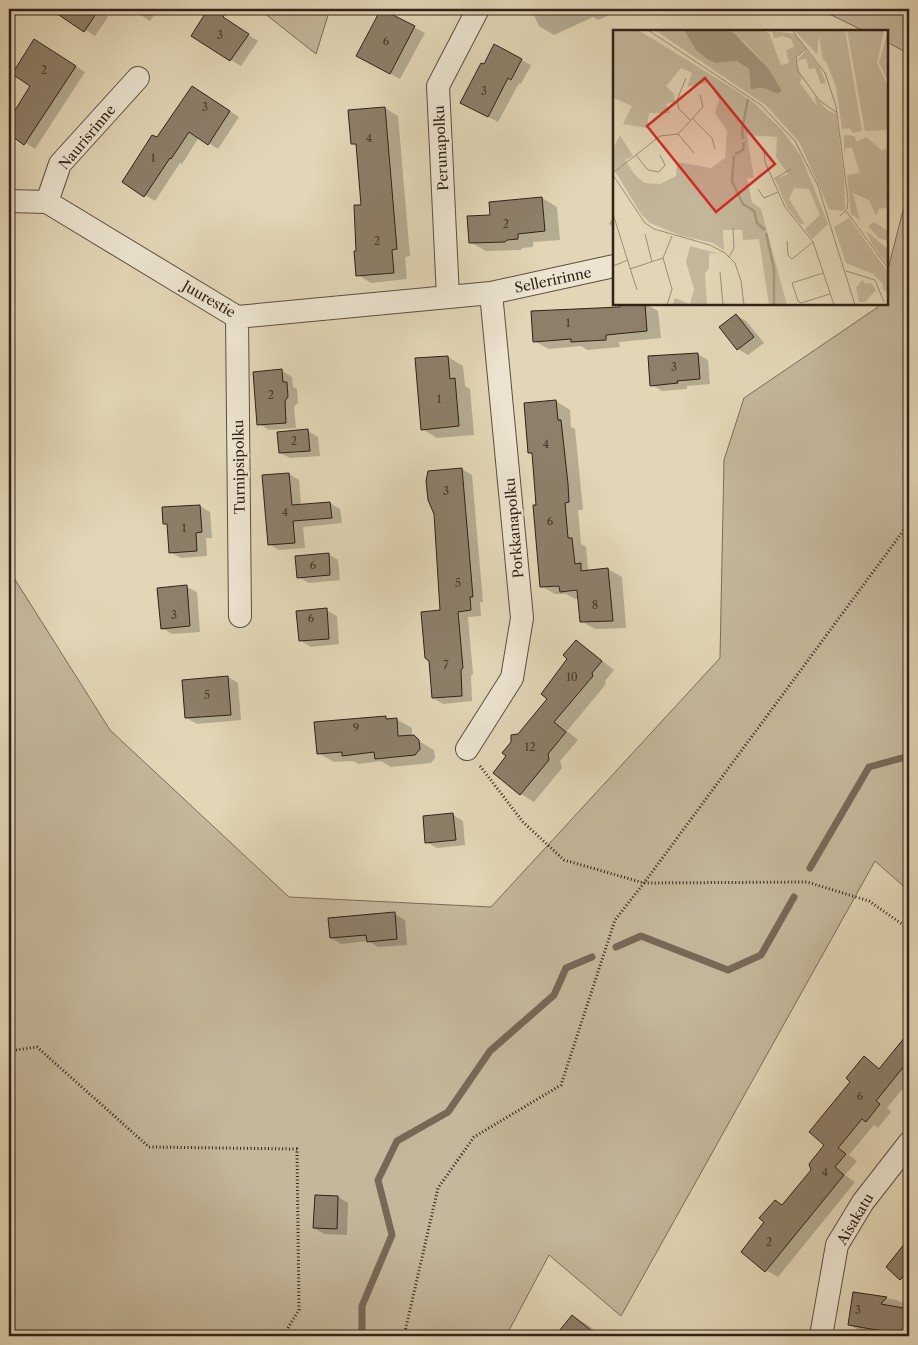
<svg xmlns="http://www.w3.org/2000/svg" width="918" height="1345" font-family="'Libre Caslon Text',serif">
<style>
.green{fill:#c4b79b;stroke:#7a6c5a}
.shadow{fill:#0003}
.lines{fill:none;stroke-linecap:round;stroke-linejoin:round}
.stream{stroke:#776856;stroke-width:7}
.building{fill:#8d7f6a;stroke:#312118}
.minor-casing{stroke:#5d4e40;stroke-width:24}
.path{stroke:#312118;stroke-width:3;stroke-dasharray:1 2.5;stroke-linecap:butt}
.minor{stroke:#ece4d0;stroke-width:22}
.labels{text-anchor:middle;stroke-width:4.5;stroke-linejoin:round;paint-order:stroke}
.number-label{font-size:11px;fill:#48382c}
.street-label{font-size:14px;fill:#312118;stroke:#ece4d0}
.inset-river{fill:none;stroke:#a69880;stroke-width:2.5}
.inset-road{fill:none;stroke:#9b8e77;stroke-width:1}
.view{fill:#d62828;fill-opacity:0.15;stroke:#d62828;stroke-width:2.5}
.inset-edge{fill:none;stroke:#312118;stroke-width:2.5}
</style>
<rect width="100%" height="100%" fill="#e2d6b6"/>
<filter id="stains"><feTurbulence type="fractalNoise" baseFrequency=".004" numOctaves="4"/><feColorMatrix values="0 0 0 0 .2 0 0 0 0 .09 0 0 0 0 .02 0 0 0 .5 -.17"/></filter>
<radialGradient id="worn" r=".72"><stop offset=".6" stop-color="#630" stop-opacity="0"/><stop offset="1" stop-color="#630" stop-opacity=".3"/></radialGradient>
<path class="green" d="M259,9H330L316,54Z
M819,9H909V54L887,42V31H864Z
M909,187V891L875,861L621,1316L549,1255L506,1336H9V570L110,730L289,897L491,907L720,658L724,460L744,398L878,307L879,304H887V273Z"/>
<path class="shadow" d="M65,9H94L108,17L95,36L61,15Z
M131,9H158L150,21Z
M531,9H620V10L598,20L593,17L554,35L539,26Z
M382,10L425,33L400,79L368,62Z
M219,16L258,41L241,66L231,60Z
M45,47L85,72L35,149L9,133V122L32,86Z
M521,60L531,65L521,84L519,83L498,122L471,108L484,66Z
M202,93L239,117L218,149L199,137L182,164L180,163L155,201L124,182L157,139Z
M385,108L398,116L410,256L405,257L407,279L371,283L358,275L357,252L363,206L357,146L352,143Z
M542,198L557,207L560,240L533,242V247L522,248L521,250L486,251L470,242L492,216Z
M614,215V227L609,224Z
M646,304L658,311L661,338L619,342L620,347L587,350L581,346L549,349L534,341L621,308V305Z
M736,315L746,321L764,343L748,355L738,349Z
M697,354L708,360L710,384L687,386V389L662,391L652,385Z
M448,357L463,366L465,386L470,389L474,435L437,438L422,429Z
M282,371L292,377L293,387L297,389L298,403L294,407L296,428L269,430L259,424Z
M556,401L570,410L571,427L575,429L583,510H578L581,544L586,547L588,569L591,571L608,569L622,577L626,628L595,629L581,621L579,599H575L566,594H555L541,586L538,506L533,454L530,452Z
M308,431L318,437L320,456L290,458L280,453L278,433Z
M462,469L472,475L483,602H480L481,616L468,617L473,674L471,676L472,701L443,704L433,698L442,612Z
M289,474L299,480L301,505L330,503L340,509L342,523L303,527L305,548L279,550L269,544Z
M200,506L210,512L212,538H206L207,556L181,558L170,552L168,526L165,524Z
M328,554L338,560L340,580L309,583L298,577Z
M187,587L197,592L200,632L172,634L162,628Z
M326,610L337,616L339,644L311,647L301,641Z
M576,642L589,650L614,670L605,681L606,684L567,731L578,740L560,761L562,768L534,802L521,794L508,756L519,735L549,698Z
M228,677L238,683L241,720L197,724L186,718Z
M385,717L391,720L396,719L412,728V737L434,750L435,758L431,763L391,767L381,761L359,764L353,761L334,762L318,753Z
M453,815L463,821L465,845L437,848L426,842Z
M394,914L405,920L407,945L378,947L368,941L341,944L331,938Z
M909,1034V1081L887,1108L891,1112L878,1128L874,1125L849,1155L857,1161L845,1175L855,1182L778,1277L766,1270L783,1206L813,1170L826,1145L864,1058L881,1069Z
M316,1196L338,1197L348,1203L347,1235L324,1234L314,1228Z
M909,1240V1285L887,1267Z
M854,1293L897,1300L905,1304L902,1309L909,1310V1336H882L883,1334L858,1330L849,1324Z
M572,1316L588,1325L601,1336H556Z"/>
<g class="lines">
<path class="stream" d="M810,868L869,767L909,756
M616,947L641,936L728,970L761,955L794,897
M362,1336V1306L392,1235L378,1180L397,1141L448,1112L490,1051L554,995L566,968L592,957"/>
</g>
<path class="building" d="M50,9H99L84,32Z
M208,9H228L223,17L249,34L230,61L191,36Z
M381,9L415,26L390,74L356,56Z
M34,39L76,66L24,145L9,134V120L30,86L12,74Z
M494,44L522,59L511,80L508,78L488,117L460,103L481,63L484,64Z
M192,86L230,111L208,145L189,132L171,159L170,158L144,197L122,182L152,135L157,137Z
M385,107L397,249L392,250L394,273L356,276L354,251H356L354,205H361L356,144H351L348,110Z
M542,197L545,231L518,234V239L507,240L505,242L469,243L467,216L490,215L489,202Z
M620,304H645L647,331L606,335V340L571,342V339L533,342L531,311L620,307Z
M736,314L754,337L737,350L719,327Z
M698,353L700,379L677,381L678,383L650,386L648,356Z
M448,356L450,379L455,378L459,426L421,430L415,358Z
M282,369L283,382H287L288,397L285,401L286,423L257,425L253,372Z
M556,400L558,420H561L568,484L569,502L565,503L568,538H572L575,564L581,563V571L608,568L613,621L580,622L577,590L560,592L559,586L540,587L533,505H536L532,453H528L524,403Z
M308,429L310,451L279,453L277,432Z
M462,468L473,597H470L471,610L458,612L463,668L461,670L462,696L432,698L429,661L425,658L421,612L440,610L434,514L428,500L426,481L428,471Z
M289,473L292,505L330,502L332,518L293,521L295,543L268,545L262,475Z
M200,505L202,532L196,533L197,551L169,553L167,524H163L162,507Z
M329,553L330,575L297,578L295,556Z
M187,585L190,626L161,629L157,588Z
M327,608L329,639L299,641L296,611Z
M576,640L602,661L592,673L593,676L554,722L566,732L548,754L549,760L520,795L493,773L506,756L502,753L511,742V735L518,734L547,699L541,694L567,659L563,655Z
M228,676L231,715L185,718L182,680Z
M386,716V719L397,718L398,736L414,735L419,740L420,749L415,755L375,759L374,752L342,756V752L317,754L314,722Z
M453,813L456,840L425,843L423,816Z
M395,912L397,939L367,942L366,935L330,938L328,918Z
M909,1032V1060L876,1101L880,1104L866,1122L862,1119L838,1148L846,1154L835,1167L844,1175L765,1272L741,1252L764,1222L759,1218L775,1200L782,1205L811,1170L809,1164L824,1145L809,1132L850,1082L846,1078L864,1056L879,1069Z
M315,1195L338,1196L337,1229L313,1228Z
M909,1238V1269L900,1280L886,1267Z
M853,1292L887,1297L881,1304L909,1309V1336H881L882,1331L848,1325Z
M572,1315L598,1336H555Z"/>
<g class="lines">
<g class="minor-casing">
<path id="minor" d="M9,201L47,202L237,317L491,293L614,266
M47,202L60,164L138,78
M448,297L438,86L478,9
M237,317L240,616
M467,749L512,678L522,618L491,293
M821,1336L837,1245L863,1202L909,1143"/>
</g>
<path class="path" d="M480,766L523,822L564,860L644,883L807,882L869,901L909,929
M9,1051L37,1047L149,1147L297,1149L299,1310L283,1336
M404,1336L438,1188L474,1137L561,1085L615,920L644,883L909,523"/>
<use href="#minor" class="minor"/>
</g>
<g class="labels">
<g class="number-label">
<text x="220" y="39">3</text>
<text x="386" y="45">6</text>
<text x="44" y="74">2</text>
<text x="484" y="95">3</text>
<text x="205" y="111">3</text>
<text x="369" y="142">4</text>
<text x="153" y="162">1</text>
<text x="506" y="228">2</text>
<text x="377" y="245">2</text>
<text x="568" y="327">1</text>
<text x="674" y="371">3</text>
<text x="271" y="399">2</text>
<text x="439" y="403">1</text>
<text x="294" y="445">2</text>
<text x="546" y="448">4</text>
<text x="446" y="495">3</text>
<text x="285" y="516">4</text>
<text x="550" y="525">6</text>
<text x="184" y="532">1</text>
<text x="313" y="569">6</text>
<text x="458" y="587">5</text>
<text x="595" y="609">8</text>
<text x="174" y="619">3</text>
<text x="311" y="622">6</text>
<text x="446" y="669">7</text>
<text x="572" y="681">10</text>
<text x="207" y="699">5</text>
<text x="356" y="732">9</text>
<text x="530" y="751">12</text>
<text x="860" y="1100">6</text>
<text x="825" y="1176">4</text>
<text x="769" y="1246">2</text>
<text x="858" y="1314">3</text>
</g>
<g class="street-label">
<text transform="translate(87 137) rotate(-50)" y="5">Naurisrinne</text>
<text transform="translate(441 148) rotate(-93)" y="5">Perunapolku</text>
<text transform="translate(553 280) rotate(-12)" y="5">Selleririnne</text>
<text transform="translate(209 299) rotate(30)" y="5">Juurestie</text>
<text transform="translate(239 467) rotate(-91)" y="5">Turnipsipolku</text>
<text transform="translate(514 528) rotate(-95)" y="5">Porkkanapolku</text>
<text transform="translate(855 1219) rotate(-59)" y="5">Aisakatu</text>
</g>
</g>
<g transform="translate(613 30)">
<rect width="275" height="275" fill="#e2d6b6"/>
<path d="M0,0H25L116,56L140,72L168,99L188,126L215,194L199,209L192,199L207,185L196,159L181,158L176,169L191,193L188,195L174,177L162,149L175,144L163,127L164,107L134,105L141,148H134L139,172L148,179L174,275H156L146,209L130,210L129,200H110L111,220L100,213L69,206L37,193L28,184L0,138V118L7,105L20,126L12,130L22,145L31,153L47,154L63,146L64,132L98,138L112,128L114,101L102,83L106,70L97,52L74,57L79,43L68,38L53,56L61,64L62,72L53,74L57,83H36L34,98L10,94L19,76L0,68ZM42,0H71L83,20L94,29L102,33L124,31L136,39L143,59L150,58L165,64L169,61L156,39L133,13L114,0H150L156,3L168,35L176,33L173,20L181,17L178,9L169,6L161,8L159,1L182,4L193,18L182,28L189,50L186,52L204,76L201,65L214,80L223,84L231,146L232,179L229,181L216,179L187,113L154,76ZM181,0H232L249,101L240,103L236,98L229,99L223,57L213,31L210,30L206,6L204,24ZM234,0H271L264,33L275,56V100L252,101ZM275,0V51L266,33ZM193,20L207,38L213,53L208,54L202,38L196,39L193,28L184,31ZM231,105L241,106L244,112L253,107L268,120L275,119V177L266,179L263,186L256,170L240,163L247,190L238,184L234,145L247,143L239,118H233L231,124ZM236,188L275,242V260L271,261L269,253L260,244L233,233L221,197ZM261,192L275,201V211L266,208L255,196ZM253,201L275,219V236L259,214ZM77,216L106,224L96,223V238L92,243L94,275H59L62,268L77,274L81,259L73,232ZM249,250L253,254L258,253L263,260L252,272H246L243,258Z" fill="#c4b79b"/>
<path d="M71,0H114L122,4L156,39L169,61L165,64L150,58L138,59L136,39L124,31L102,33L94,29L83,20Z" fill="#a69880"/>
<path class="inset-river" d="M130,109L129,100L135,69M122,124L130,120L131,112M121,126L119,151L130,174L141,181L144,193L152,200M153,203L161,239V275"/>
<path class="inset-road" d="M35,0L148,75L182,111L205,156L242,275M179,0L212,43L223,76L235,170L234,179L227,186M194,18L183,27L185,41L206,70L224,83M73,48L64,70L66,79L78,91M80,89L99,108L102,119M65,104L81,123M151,120L152,132L172,177L200,212L221,275M23,125L35,140L46,142L52,135L47,125M0,143L47,106L65,104L90,77L87,65M0,145L32,193L41,199L97,215L112,223L122,233L128,251L131,275M161,149L178,139M145,159L151,168L165,162M233,181L275,238M0,184L24,260M32,204L39,232M174,211L175,225L179,229L200,212M116,227L121,218L120,198M0,236L15,230M17,239L50,228M233,241L262,250L271,272M107,242L110,275M210,243L179,253L185,271L188,273L217,264M54,275L59,259L50,228L59,206"/>
<path class="view" d="M92,48L162,134L103,182L34,96Z"/>
<rect width="275" height="275" class="inset-edge"/>
</g>
<rect width="918" height="1345" fill="none" stroke="#e2d6b6" stroke-width="30"/>
<rect x="10" y="10" width="898" height="1325" fill="none" stroke="#312118" stroke-width="2.5"/>
<rect x="15" y="15" width="888" height="1315" fill="none" stroke="#312118"/>
<rect width="100%" height="100%" filter="url(#stains)"/>
<rect width="100%" height="100%" fill="url(#worn)"/>
</svg>
